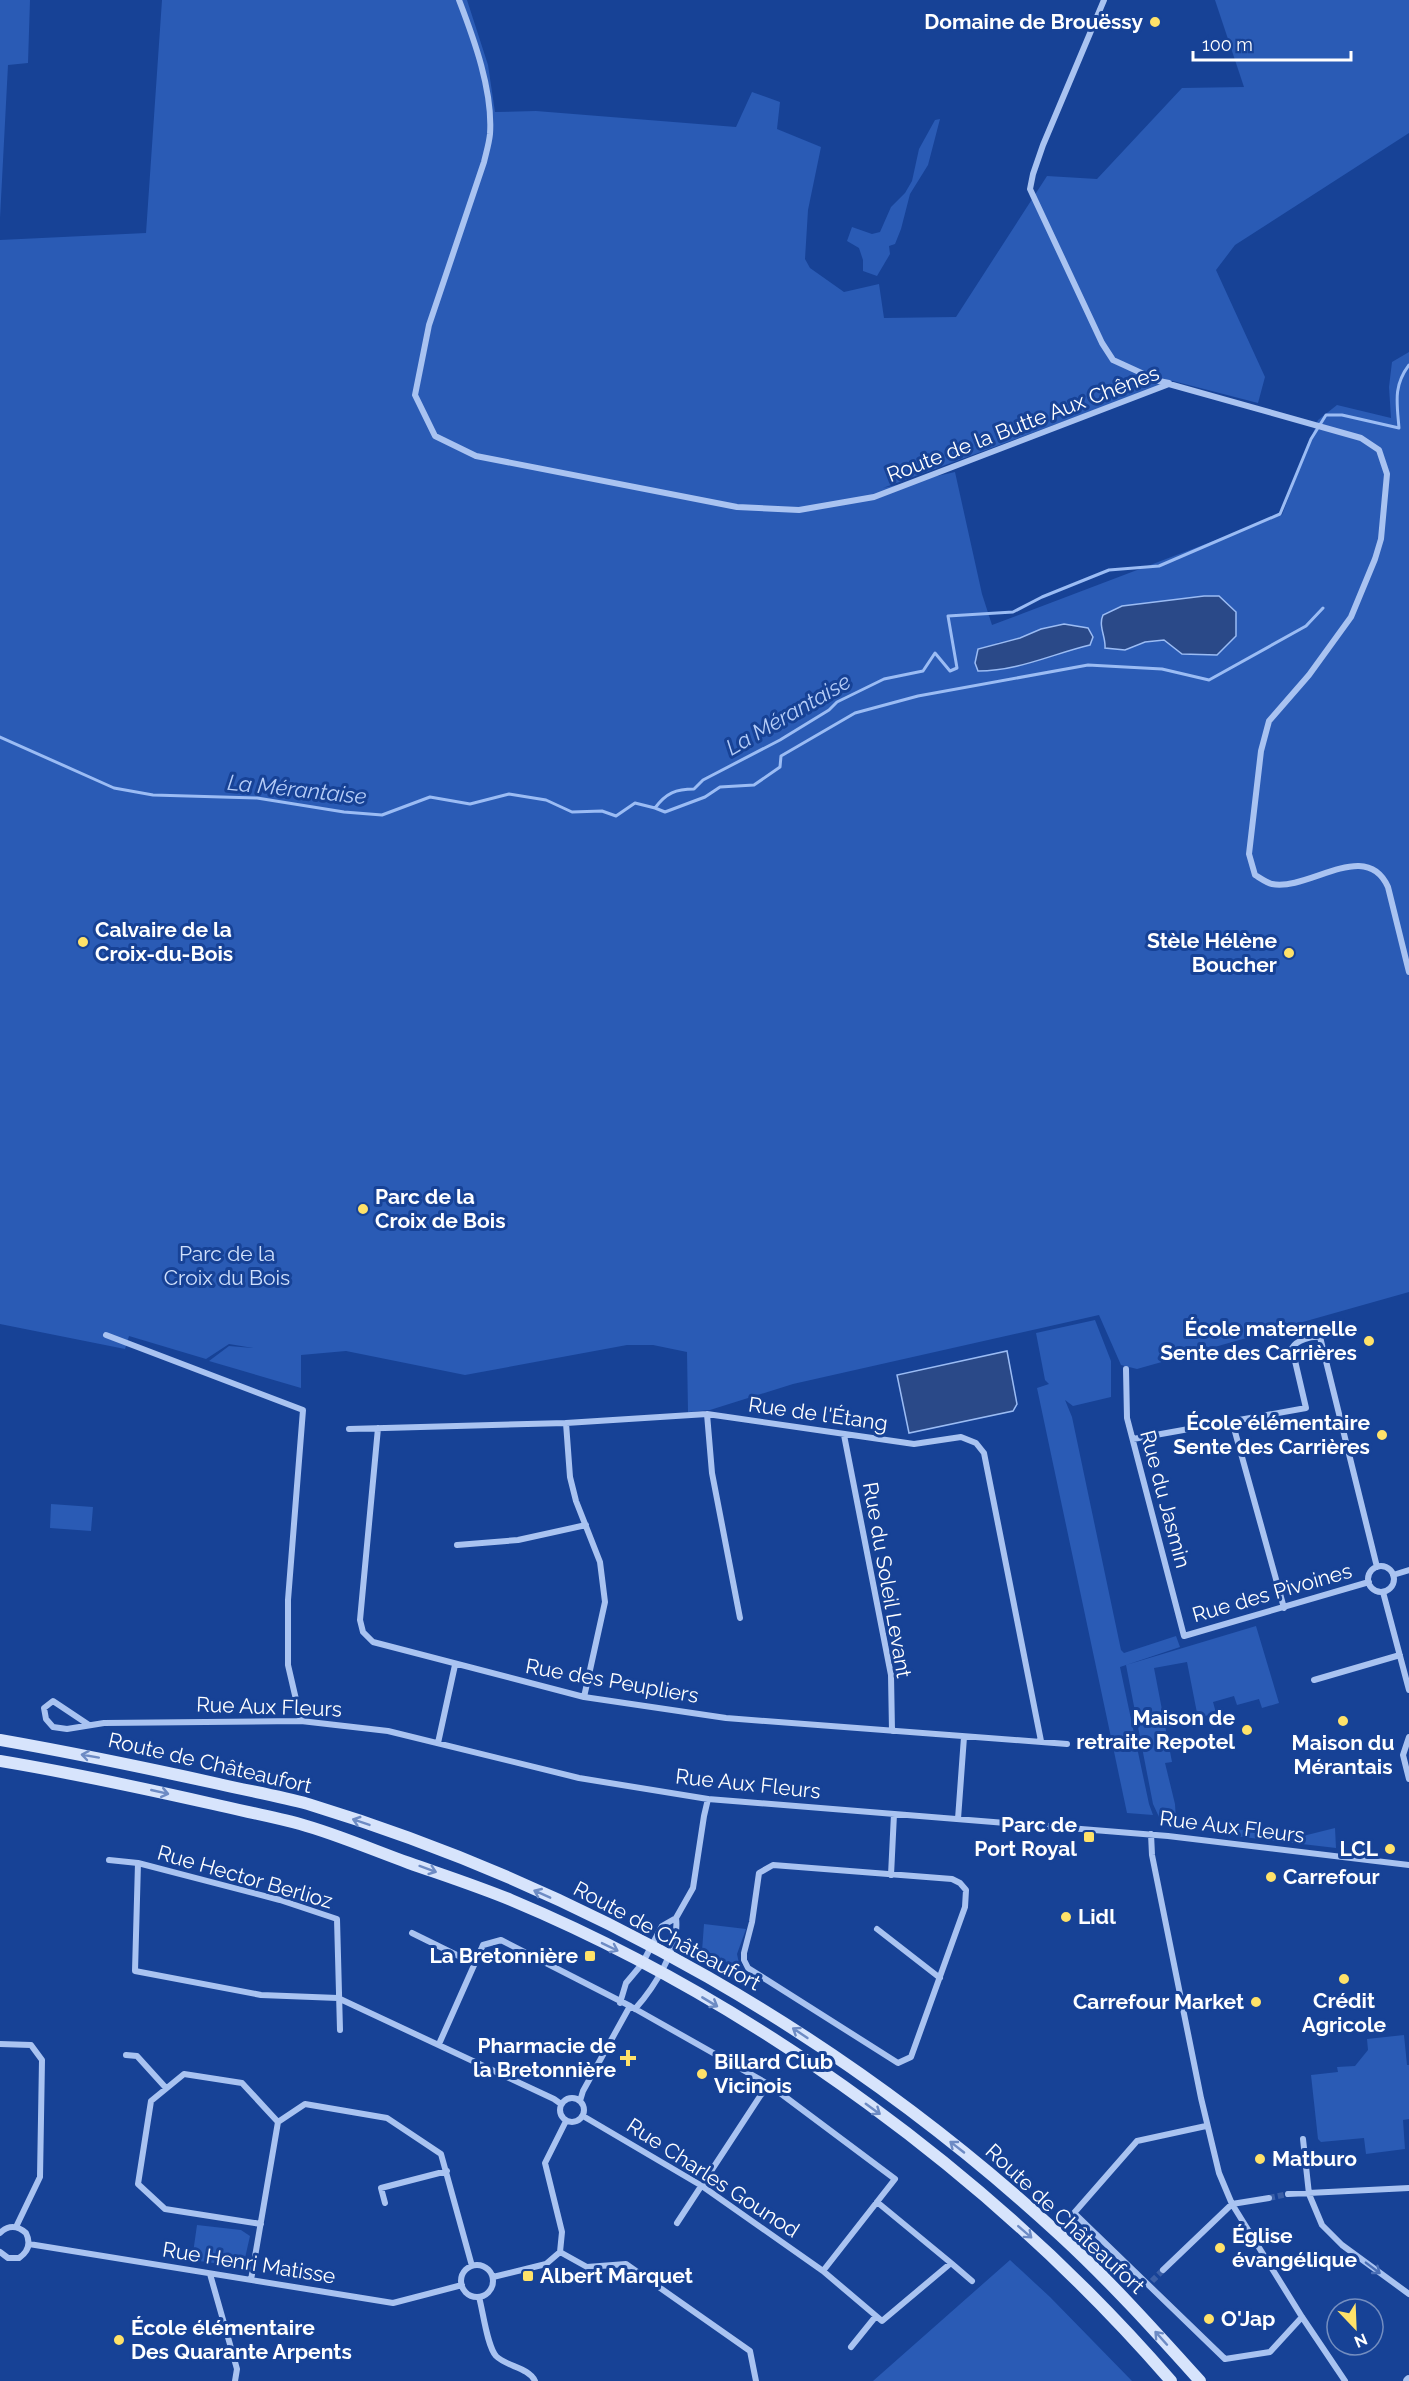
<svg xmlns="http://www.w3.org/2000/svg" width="1409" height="2381" font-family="Raleway,sans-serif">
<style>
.green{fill:#2a5bb5;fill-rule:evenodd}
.water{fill:#2a4988;stroke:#9bbcf4;stroke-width:1.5}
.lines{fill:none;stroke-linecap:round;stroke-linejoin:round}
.stream{stroke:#9bbcf4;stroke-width:3}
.minor-tunnel{stroke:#3a5ea6;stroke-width:6;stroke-dasharray:6 3;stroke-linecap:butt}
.minor{stroke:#a9c3f1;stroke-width:6}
.tertiary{stroke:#a9c3f1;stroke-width:10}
.secondary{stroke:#d7e4fc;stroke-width:12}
.oneway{stroke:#6d8bc4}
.oneway2{stroke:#4a6fb6}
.poi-dot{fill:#ffe269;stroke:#174296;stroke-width:2}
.labels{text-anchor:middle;stroke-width:6;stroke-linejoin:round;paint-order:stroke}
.poi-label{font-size:21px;font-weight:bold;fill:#fff;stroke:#174296;text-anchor:end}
.street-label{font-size:21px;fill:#fff;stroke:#174296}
.park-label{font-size:21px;fill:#d0e0fc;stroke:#174296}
.water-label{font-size:22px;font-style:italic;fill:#b5cdf8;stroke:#174296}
</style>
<rect width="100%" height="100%" fill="#174296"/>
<path class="green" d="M0,0H30L28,63L8,65L0,218Z
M162,0H467L488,65L495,112L536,111L736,127L752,92L780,102L777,129L821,147L808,210L805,259L810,268L844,292L879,284L884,318L956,317L1047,176L1097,179L1182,88L1244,87L1215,0H1409V133L1235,245L1216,270L1265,377L1258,403L1173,381L883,488L955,472L982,594L992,625L1282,515L1318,420L1337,405L1391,418L1389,387L1392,362L1409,352V1292L1137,1369L1121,1365L1099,1315L793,1384L710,1410L688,1412L687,1352L653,1345H627L465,1375L346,1351L301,1355V1388L209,1361L229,1346L253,1348L229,1344L206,1359L129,1336L125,1349L0,1324V240L146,233ZM1204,596H1218L1236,613L1182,654L1164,640L1145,642L1125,650L1105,648L1106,640L1173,601ZM1041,629L1090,645L1061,652L996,643L1020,638Z
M940,119L928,165L910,194L901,229L895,244L889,246L890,254L877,276L863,271V260L859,248L847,241L852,227L872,234L880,232L891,207L905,193L912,181L919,149L935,120Z
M1095,1320L1111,1361V1397L1073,1406L1065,1400L1072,1417L1121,1650L1124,1653L1176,1636L1180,1647L1120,1667L1149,1804L1153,1815L1127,1813L1037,1388L1049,1384L1045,1380L1036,1333Z
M51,1504L93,1507L91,1531L50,1528Z
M1256,1626L1279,1703L1262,1708L1259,1699L1237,1705L1234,1696L1213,1702L1216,1713L1198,1718L1187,1662L1154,1668L1172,1762L1165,1763L1175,1804L1176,1820L1159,1817L1153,1804L1126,1665Z
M1335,1828L1336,1848L1235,1836L1236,1829L1281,1835L1292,1831L1295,1838Z
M704,1924L746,1929L737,1954L740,1968L702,1951Z
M1404,2035L1407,2065H1409V2119L1403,2120L1405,2149L1366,2154L1364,2138L1321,2142L1318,2139L1311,2075L1338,2072L1337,2067L1355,2066L1368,2050L1367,2039Z
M197,2225L241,2230L250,2236L245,2258L228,2265L192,2260Z
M1010,2260L1050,2297L1132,2381H873Z"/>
<path class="water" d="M1204,596H1219L1236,612V636L1217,655L1182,654L1164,640L1145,642L1125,650L1105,648C1106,637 1098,626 1103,615L1122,606Z
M1064,624L1088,628L1093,637L1090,645C1052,654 1018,671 978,671L975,663L978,649L1020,638L1041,629Z
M1007,1351L1017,1404L1013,1411L909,1433L897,1375Z"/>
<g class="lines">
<path class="stream" d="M0,737L114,788L153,795L257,798L344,812L382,815L430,797L470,804L509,794L546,800L572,812L602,811L616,816L635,803L655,808C666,793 676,789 694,789L703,780L780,740L829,710L837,702L884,679L923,671L935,653L950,671L957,668L948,616L1013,612L1042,597L1109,570L1159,566L1280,514L1311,439L1326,415H1342L1399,428C1397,403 1393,386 1409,365
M655,808L665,812L705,797L720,787L754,785L780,767L781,756L855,713L918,696L1088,665L1162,669L1209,680L1306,626L1323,608"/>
<path class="minor-tunnel" d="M1269,2198L1288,2194
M1152,2281L1163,2270"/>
<path class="minor" d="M459,0C474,39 493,91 490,134C489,144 486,153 484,162L429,325L415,395L435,436L476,456L737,507L799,510L874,497L1169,384L1361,438L1379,450L1387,474L1381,539L1375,559L1351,617L1309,675L1269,721L1261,751L1249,854L1255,875C1260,878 1267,883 1272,884C1310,891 1366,838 1388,887L1409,972
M1104,0L1043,145L1033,174L1030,189L1102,343L1113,360L1159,381L1169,383
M106,1335L303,1410L288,1600V1665L301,1721
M1126,1369L1127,1418L1184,1636L1369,1582
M707,1414L712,1473L740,1618
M1232,1421L1284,1608
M566,1423L570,1477L576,1501L600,1562L605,1602L584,1697
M378,1428L360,1620L363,1632L373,1642L584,1697L726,1718L1067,1744
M349,1429L566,1423L707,1414L914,1444L961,1437L976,1443L984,1453L1041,1741
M844,1435L891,1675L892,1731
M1133,1439L1306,1408L1292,1348C1297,1340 1311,1336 1320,1337L1377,1567
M457,1545L518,1540L586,1525
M1368 1579a13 13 0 1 1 26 0a13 13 0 1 1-26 0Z
M1393,1575L1409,1570
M1383,1592L1409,1690
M1314,1680L1400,1655
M89,1725L53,1701L44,1708L46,1719L53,1727L67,1729L104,1723L301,1721L388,1731L579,1778L708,1799L1168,1836L1409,1865
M1409,1737L1403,1755L1409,1779
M438,1743L455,1665
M958,1819L964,1737
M1151,1834L1152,1855L1201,2098L1219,2173L1232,2204L1302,2317L1345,2381
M109,1860L138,1863
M773,1865L952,1879L960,1883L966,1890L965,1907L911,2057L898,2063L748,1968L744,1960V1953L752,1922L759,1873Z
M891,1875L894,1814
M877,1929L940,1978
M412,1933L475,1964
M620,2003L626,1983L642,1964L662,1926L676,1918L693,1888L704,1816L708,1799
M635,2009C654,1988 680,1947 676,1918
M340,2030L337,1919L280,1900L138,1863L135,1971L261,1995L338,1998L554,2099L561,2104
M0,2044L31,2045L42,2060L40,2177L16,2227
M439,2044L483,1945L501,1940L630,2006L768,2084L895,2179L823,2271
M126,2055L137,2056L166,2088
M560 2110a12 12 0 1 1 24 0a12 12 0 1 1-24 0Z
M580,2101L583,2091L630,2006
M583,2116L702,2186L823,2271L882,2321L951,2263L877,2202
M1206,2126L1137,2141L1074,2213L1225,2359L1270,2352L1302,2317
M1303,2139L1309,2194L1322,2225L1342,2245L1409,2294
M1288,2194L1409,2188
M385,2203L381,2188L447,2171
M677,2223L768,2084
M261,2224L165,2209L138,2184L151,2101L184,2074L242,2083L278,2122
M0,2233C8,2225 17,2225 26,2233C31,2243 29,2251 19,2258H8L0,2252
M29,2244L393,2303L462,2285
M560,2252L587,2267L626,2264L750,2351L756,2381
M951,2263L972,2281
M461 2281a16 16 0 1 1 32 0a16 16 0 1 1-32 0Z
M1163,2270L1232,2204L1269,2198
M210,2274L237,2369L235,2381
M493,2277L546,2264L560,2252L562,2232L545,2163L566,2121
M251,2280L278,2122L305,2104L387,2118L441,2154L472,2266
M479,2297C483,2311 487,2346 496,2356C507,2367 528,2367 535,2381
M851,2347L876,2316"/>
<path class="tertiary" d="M1408,2381L1409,2380"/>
<path class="secondary" d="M0,1740C74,1753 146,1768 219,1784C249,1791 279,1796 308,1804C587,1889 845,2037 1060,2235C1110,2281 1155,2331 1200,2381
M0,1761C72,1773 142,1788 213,1804C242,1811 271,1816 300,1824C336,1834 373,1850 409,1863C443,1875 477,1886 511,1900C757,2003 997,2180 1171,2381"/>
</g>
<defs><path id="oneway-shaft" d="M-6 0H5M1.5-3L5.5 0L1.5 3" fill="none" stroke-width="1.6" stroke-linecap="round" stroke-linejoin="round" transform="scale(1.5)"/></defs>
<g class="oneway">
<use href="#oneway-shaft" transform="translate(90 1756) rotate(-170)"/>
<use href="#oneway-shaft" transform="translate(160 1792) rotate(13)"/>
<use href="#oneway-shaft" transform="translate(361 1822) rotate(-161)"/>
<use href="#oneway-shaft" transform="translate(428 1869) rotate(20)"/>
<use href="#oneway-shaft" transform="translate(542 1894) rotate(-156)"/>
<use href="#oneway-shaft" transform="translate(610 1947) rotate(26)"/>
<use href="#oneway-shaft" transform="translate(710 2002) rotate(31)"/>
<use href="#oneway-shaft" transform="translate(800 2033) rotate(-146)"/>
<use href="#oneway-shaft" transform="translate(873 2109) rotate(36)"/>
<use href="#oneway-shaft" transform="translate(957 2147) rotate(-142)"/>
<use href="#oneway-shaft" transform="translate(1025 2232) rotate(41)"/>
<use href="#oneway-shaft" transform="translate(1161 2338) rotate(-132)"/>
</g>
<use class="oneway2" href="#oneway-shaft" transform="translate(1373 2268) rotate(37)"/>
<g class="poi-dot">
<circle cx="1155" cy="22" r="6"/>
<circle cx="83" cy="942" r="6"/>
<circle cx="1289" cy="953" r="6"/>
<circle cx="363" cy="1209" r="6"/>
<circle cx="1369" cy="1341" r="6"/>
<circle cx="1382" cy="1435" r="6"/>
<circle cx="1343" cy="1721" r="6"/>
<circle cx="1247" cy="1730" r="6"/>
<rect x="1083" y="1831" width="12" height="12" rx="3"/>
<circle cx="1390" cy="1849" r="6"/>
<circle cx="1271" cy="1877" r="6"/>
<circle cx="1066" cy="1917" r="6"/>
<rect x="584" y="1950" width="12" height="12" rx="3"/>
<circle cx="1344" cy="1979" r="6"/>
<circle cx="1256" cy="2002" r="6"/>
<path d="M625 2049h6v6h6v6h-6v6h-6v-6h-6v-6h6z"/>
<circle cx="702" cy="2074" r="6"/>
<circle cx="1260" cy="2159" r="6"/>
<circle cx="1220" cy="2248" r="6"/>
<rect x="522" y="2270" width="12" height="12" rx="3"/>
<circle cx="1209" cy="2319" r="6"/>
<circle cx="119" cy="2340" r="6"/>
</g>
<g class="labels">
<g class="poi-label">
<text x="1143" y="29">Domaine de Brouëssy</text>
<text x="95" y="937" text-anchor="start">Calvaire de la<tspan x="95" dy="24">Croix-du-Bois</tspan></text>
<text x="1277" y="948">Stèle Hélène<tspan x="1277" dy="24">Boucher</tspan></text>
<text x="375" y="1204" text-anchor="start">Parc de la<tspan x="375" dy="24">Croix de Bois</tspan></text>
<text x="1357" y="1336">École maternelle<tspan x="1357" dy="24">Sente des Carrières</tspan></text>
<text x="1370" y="1430">École élémentaire<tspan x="1370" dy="24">Sente des Carrières</tspan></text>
<text x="1235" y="1725">Maison de<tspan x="1235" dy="24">retraite Repotel</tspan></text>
<text x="1343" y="1750" text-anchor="middle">Maison du<tspan x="1343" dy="24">Mérantais</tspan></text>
<text x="1077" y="1832">Parc de<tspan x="1077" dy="24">Port Royal</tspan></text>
<text x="1378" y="1856">LCL</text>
<text x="1283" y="1884" text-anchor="start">Carrefour</text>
<text x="1078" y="1924" text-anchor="start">Lidl</text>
<text x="578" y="1963">La Bretonnière</text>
<text x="1344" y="2008" text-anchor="middle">Crédit<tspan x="1344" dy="24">Agricole</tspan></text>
<text x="1244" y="2009">Carrefour Market</text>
<text x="616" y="2053">Pharmacie de<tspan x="616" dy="24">la Bretonnière</tspan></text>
<text x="714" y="2069" text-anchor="start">Billard Club<tspan x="714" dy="24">Vicinois</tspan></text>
<text x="1272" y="2166" text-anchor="start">Matburo</text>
<text x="1232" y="2243" text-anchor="start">Église<tspan x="1232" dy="24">évangélique</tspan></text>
<text x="540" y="2283" text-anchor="start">Albert Marquet</text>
<text x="1221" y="2326" text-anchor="start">O'Jap</text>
<text x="131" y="2335" text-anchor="start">École élémentaire<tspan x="131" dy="24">Des Quarante Arpents</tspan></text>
</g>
<g class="street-label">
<text transform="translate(1023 424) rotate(-21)" y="7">Route de la Butte Aux Chênes</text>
<text transform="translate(818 1414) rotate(8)" y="7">Rue de l'Étang</text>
<text transform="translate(1165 1499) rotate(75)" y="7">Rue du Jasmin</text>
<text transform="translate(887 1580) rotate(80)" y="7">Rue du Soleil Levant</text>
<text transform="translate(1272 1593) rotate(-16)" y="7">Rue des Pivoines</text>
<text transform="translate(612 1681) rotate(10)" y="7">Rue des Peupliers</text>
<text transform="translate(269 1707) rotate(2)" y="7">Rue Aux Fleurs</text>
<text transform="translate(210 1763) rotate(13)" y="7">Route de Châteaufort</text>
<text transform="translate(748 1784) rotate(6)" y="7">Rue Aux Fleurs</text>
<text transform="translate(1232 1827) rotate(7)" y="7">Rue Aux Fleurs</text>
<text transform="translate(245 1877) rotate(16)" y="7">Rue Hector Berlioz</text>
<text transform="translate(667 1936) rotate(28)" y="7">Route de Châteaufort</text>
<text transform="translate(713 2178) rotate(33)" y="7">Rue Charles Gounod</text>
<text transform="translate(1065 2219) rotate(43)" y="7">Route de Châteaufort</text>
<text transform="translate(249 2263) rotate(9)" y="7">Rue Henri Matisse</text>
</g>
<g class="park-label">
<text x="227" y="1261">Parc de la<tspan x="227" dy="24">Croix du Bois</tspan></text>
</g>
<g class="water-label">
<text transform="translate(788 714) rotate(-30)" y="8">La Mérantaise</text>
<text transform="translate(297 789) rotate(6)" y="8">La Mérantaise</text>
</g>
</g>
<g transform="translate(1355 2327) rotate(157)"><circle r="28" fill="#174296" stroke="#748ec0" stroke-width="1.5"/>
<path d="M0-4.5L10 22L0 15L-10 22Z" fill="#ffe269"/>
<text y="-9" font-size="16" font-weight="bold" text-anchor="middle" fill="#ffffff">N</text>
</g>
<path d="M1193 51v9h158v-9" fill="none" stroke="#ffffff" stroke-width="3"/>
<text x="1202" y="51" font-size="18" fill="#ffffff" stroke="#174296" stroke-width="4.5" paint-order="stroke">100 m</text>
</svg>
